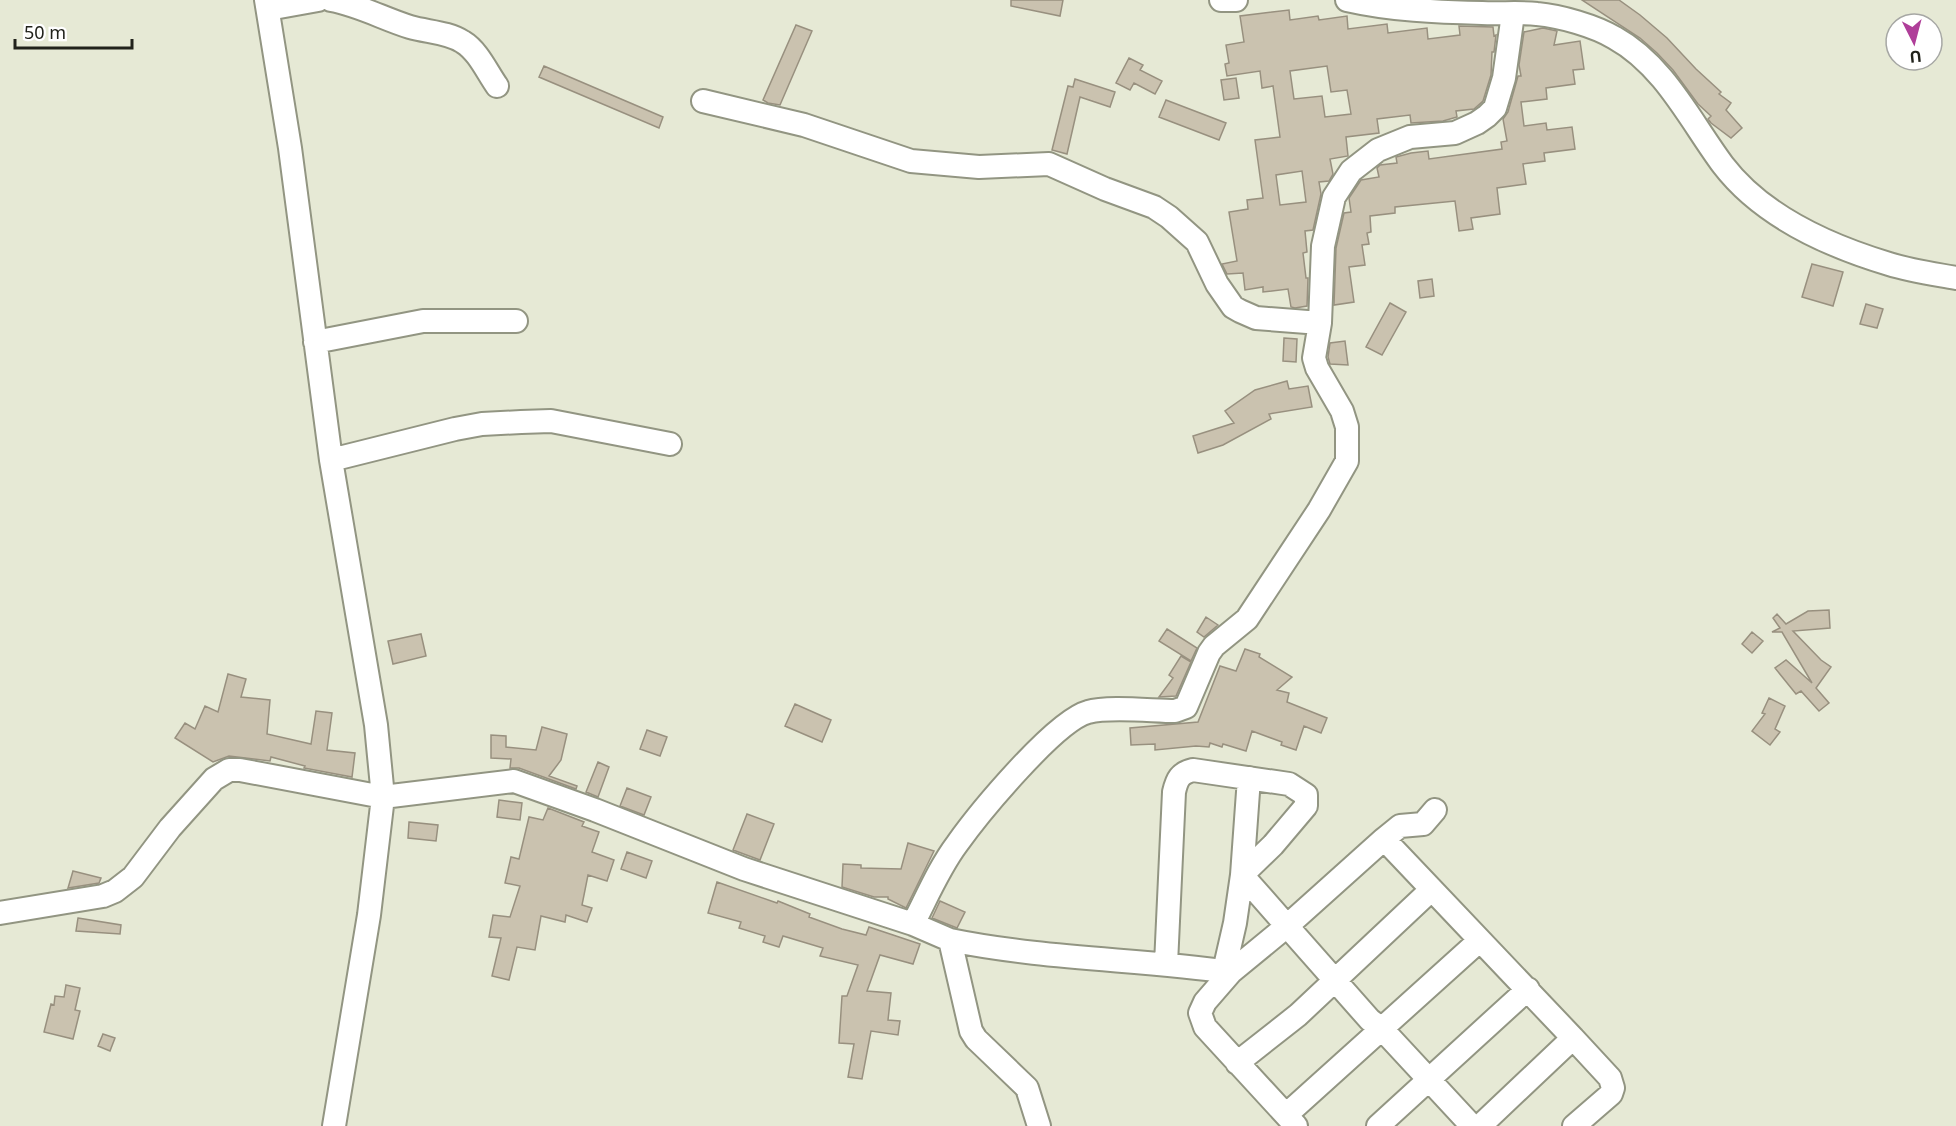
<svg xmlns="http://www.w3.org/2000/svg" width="1956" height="1126" font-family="'Noto Sans',sans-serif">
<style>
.building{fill:#cac2af;stroke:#98907f;stroke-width:1.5;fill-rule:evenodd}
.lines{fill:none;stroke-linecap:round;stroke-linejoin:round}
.minor-casing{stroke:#929582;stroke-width:26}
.minor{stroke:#fff;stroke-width:22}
</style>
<rect width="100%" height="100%" fill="#e6e9d5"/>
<path class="building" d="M1011,0H1063L1060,16L1011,6Z
M1582,0H1619L1640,15L1667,38L1696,69L1721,92L1719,94L1731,103L1726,110L1742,128L1731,138L1711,123L1708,119L1711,116L1698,104L1673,70L1657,53L1640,38Z
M1289,10L1290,20L1318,16L1319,20L1347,16L1348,29L1387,24L1388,33L1427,28L1428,39L1460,35L1459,26L1493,27L1494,36L1496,35L1494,52H1492L1491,75L1483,101L1474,109L1456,111L1457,117L1443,121L1411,123L1410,115L1377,119L1379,133L1346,137L1348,156L1330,159L1333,174L1329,181L1319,182L1321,194L1313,230L1305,231L1307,252L1303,253L1306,278H1308L1307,306L1295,308L1291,307L1288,289L1263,292V287L1245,290L1243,273L1227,274L1222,264L1237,261L1229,212L1248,209L1247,200L1263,198L1255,140L1280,137L1273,86L1262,88L1260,71L1227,76L1225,64L1229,63L1226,45L1244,42L1240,16ZM1327,66L1331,92L1347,90L1351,114L1325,117L1322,96L1294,99L1290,71ZM1302,171L1306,202L1280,205L1276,175Z
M796,25L812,31L780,105L768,103L763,100Z
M1543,28L1557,31L1554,45L1580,41L1584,69L1573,70L1575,84L1546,88L1547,99L1521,102L1524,126L1546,123L1547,130L1572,127L1575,149L1544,153L1545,161L1523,164L1526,184L1497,188L1500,214L1471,218L1473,229L1459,231L1455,201L1395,207V213L1370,216L1371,232L1367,233L1369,244L1362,245L1365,265L1349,267L1354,302L1334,305L1336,248L1344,213L1351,212L1349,198L1361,180L1379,177L1377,168L1380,165L1397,163L1396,157L1411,153L1428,151L1429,159L1502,149L1501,142L1507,141L1503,119L1508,112L1518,76H1521L1519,65L1524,32Z
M1129,58L1143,65L1140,70L1162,81L1155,94L1134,83L1130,90L1116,83Z
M544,66L663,117L659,128L539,77Z
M1236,78L1239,98L1224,100L1221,80Z
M1075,79L1115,92L1110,107L1080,97L1067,154L1052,150L1068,86L1073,87Z
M1166,100L1226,123L1219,140L1159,117Z
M1812,264L1843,272L1833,306L1802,297Z
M1432,279L1434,296L1420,298L1418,281Z
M1390,303L1406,312L1382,355L1366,347Z
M1866,304L1883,309L1877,328L1860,324Z
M1284,338L1297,339L1296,362L1283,361Z
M1345,341L1348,365L1330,364L1328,357L1330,343Z
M1287,381L1289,389L1308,386L1312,407L1269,414L1271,419L1223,445L1198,453L1193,436L1234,423L1225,411L1255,390Z
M1829,610L1830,628L1793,631L1821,660L1831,667L1816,688L1829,703L1819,711L1801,691L1796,694L1775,668L1786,660L1812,683L1782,632H1772L1780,628L1773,618L1777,614L1786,624L1808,611Z
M1206,617L1218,625L1204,637L1197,632Z
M1167,629L1197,648L1191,661L1159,641Z
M1752,632L1763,641L1752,653L1742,644Z
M421,634L426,656L393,664L388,641Z
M1245,649L1260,654L1259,657L1292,677L1277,690L1289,693L1287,702L1327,718L1321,733L1304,726L1296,750L1281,745L1282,742L1252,731L1246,751L1223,744L1222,747L1210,743L1209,747L1196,746L1155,750V744L1131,745L1130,728L1198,722L1220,666L1236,671Z
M1181,656L1191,662L1176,696L1159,697L1173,678L1169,675Z
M228,674L246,679L241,697L270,700L267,734L311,744L316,711L332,713L327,750L355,753L352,777L304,768L305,766L271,757L270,761L229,756L213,762L175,738L185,723L195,729L205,706L218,712Z
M1769,698L1785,706L1775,729L1780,732L1770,745L1752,731L1765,714L1762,713Z
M795,704L831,720L822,742L785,726Z
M542,727L567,734L561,760L549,776L577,786L576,789L519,768H510L511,759L491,758V735L506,736V747L536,750Z
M647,730L667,737L660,756L640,749Z
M598,762L609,767L598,797L586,792Z
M627,788L651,797L644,815L620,806Z
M499,800L522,803L520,820L497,817Z
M548,808L584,822L582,826L599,832L592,852L614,860L607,881L588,875L582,905L592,908L587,922L566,915L565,922L541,916L535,950L517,947L509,980L492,976L501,938L489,937L493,915L510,917L520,886L505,883L511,857L519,859L529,817L543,820Z
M747,814L774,824L760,860L733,850Z
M409,822L438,825L436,841L408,838Z
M908,843L934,851L906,908L888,899V897H874L842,887L843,864L861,865V868L901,869Z
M627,852L652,861L646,878L621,869Z
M73,871L101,878L99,883L68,888Z
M717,882L777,903L778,901L810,914L809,917L842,929L866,935L869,927L920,944L913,964L880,955L867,991L891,993L888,1020L900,1021L898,1035L871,1031L862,1079L848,1077L854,1044L839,1043L842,996H847L858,965L820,956L823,948L783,936L779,947L763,942L765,936L739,928L741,922L708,913Z
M940,901L965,912L957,928L932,918Z
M78,918L121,925L120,934L76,931Z
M66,985L80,988L75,1010L80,1011L73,1039L44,1032L51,1004L54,1005L55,996L64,997Z
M103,1034L115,1038L110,1051L98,1046Z"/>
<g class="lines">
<g class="minor-casing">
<path id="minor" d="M266,0L290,148L331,460L376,725L383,797L369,915L334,1126
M331,0C359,5 384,19 410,27C427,32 448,32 463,42C478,51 487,72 497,86
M1221,0H1236
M1347,0C1391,10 1437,12 1482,13C1500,14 1519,12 1537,14C1560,16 1595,26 1615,38C1664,65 1691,122 1723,165C1762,216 1829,246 1889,264C1911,271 1934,274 1956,278
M268,9L318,0
M703,101L804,125L911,161L979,167L1049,164L1105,189L1154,207L1169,217L1197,242L1217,284L1233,307L1240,311L1256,318L1320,323
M315,342L423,321H516
M331,460L455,429L482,424L521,422L551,421L670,444
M1384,839L1400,826L1423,824L1435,810
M1242,875L1287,926L1231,972L1205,1002L1200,1013L1205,1027L1296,1126
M0,913L103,896L115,891L133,877L170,828L214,779L229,770H240L383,797L514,781L595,810L744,869L913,924L950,940L971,1031L976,1039L1027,1088L1039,1126
M913,924C927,897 939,868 957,844C979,813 1055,721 1088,712C1108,706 1153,711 1175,711L1186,707L1209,653L1214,646L1247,619L1319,510L1347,461V427L1342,411L1317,368L1314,358L1320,323L1323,246L1334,197L1351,171L1378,150L1410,137L1455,133L1477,123L1487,116L1495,108L1504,78L1513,14
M950,940C1043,959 1138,959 1231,972
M1166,964L1174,792C1177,779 1180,773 1193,770L1289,784L1306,795V806L1273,845L1242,875
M1224,971L1235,923L1242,875L1249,778
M1573,1038L1610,1078L1613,1088L1611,1094L1574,1126
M1237,1063L1298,1015L1431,890
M1286,1115L1479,941
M1378,1126L1528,989
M1472,1126L1382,1029L1370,1020L1287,926L1384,839L1573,1038L1480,1126"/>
</g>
<use href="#minor" class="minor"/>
</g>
<g transform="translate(1914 42) rotate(174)"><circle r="28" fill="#ffffff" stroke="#a6a7a4" stroke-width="1.5"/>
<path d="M0-4.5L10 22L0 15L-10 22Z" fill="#af3e99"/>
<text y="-9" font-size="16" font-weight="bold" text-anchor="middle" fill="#21221b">U</text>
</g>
<path d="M15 39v9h117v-9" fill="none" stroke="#21221b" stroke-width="3"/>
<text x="24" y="39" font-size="18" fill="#21221b" stroke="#ffffff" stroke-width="4.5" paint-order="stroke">50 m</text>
</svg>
